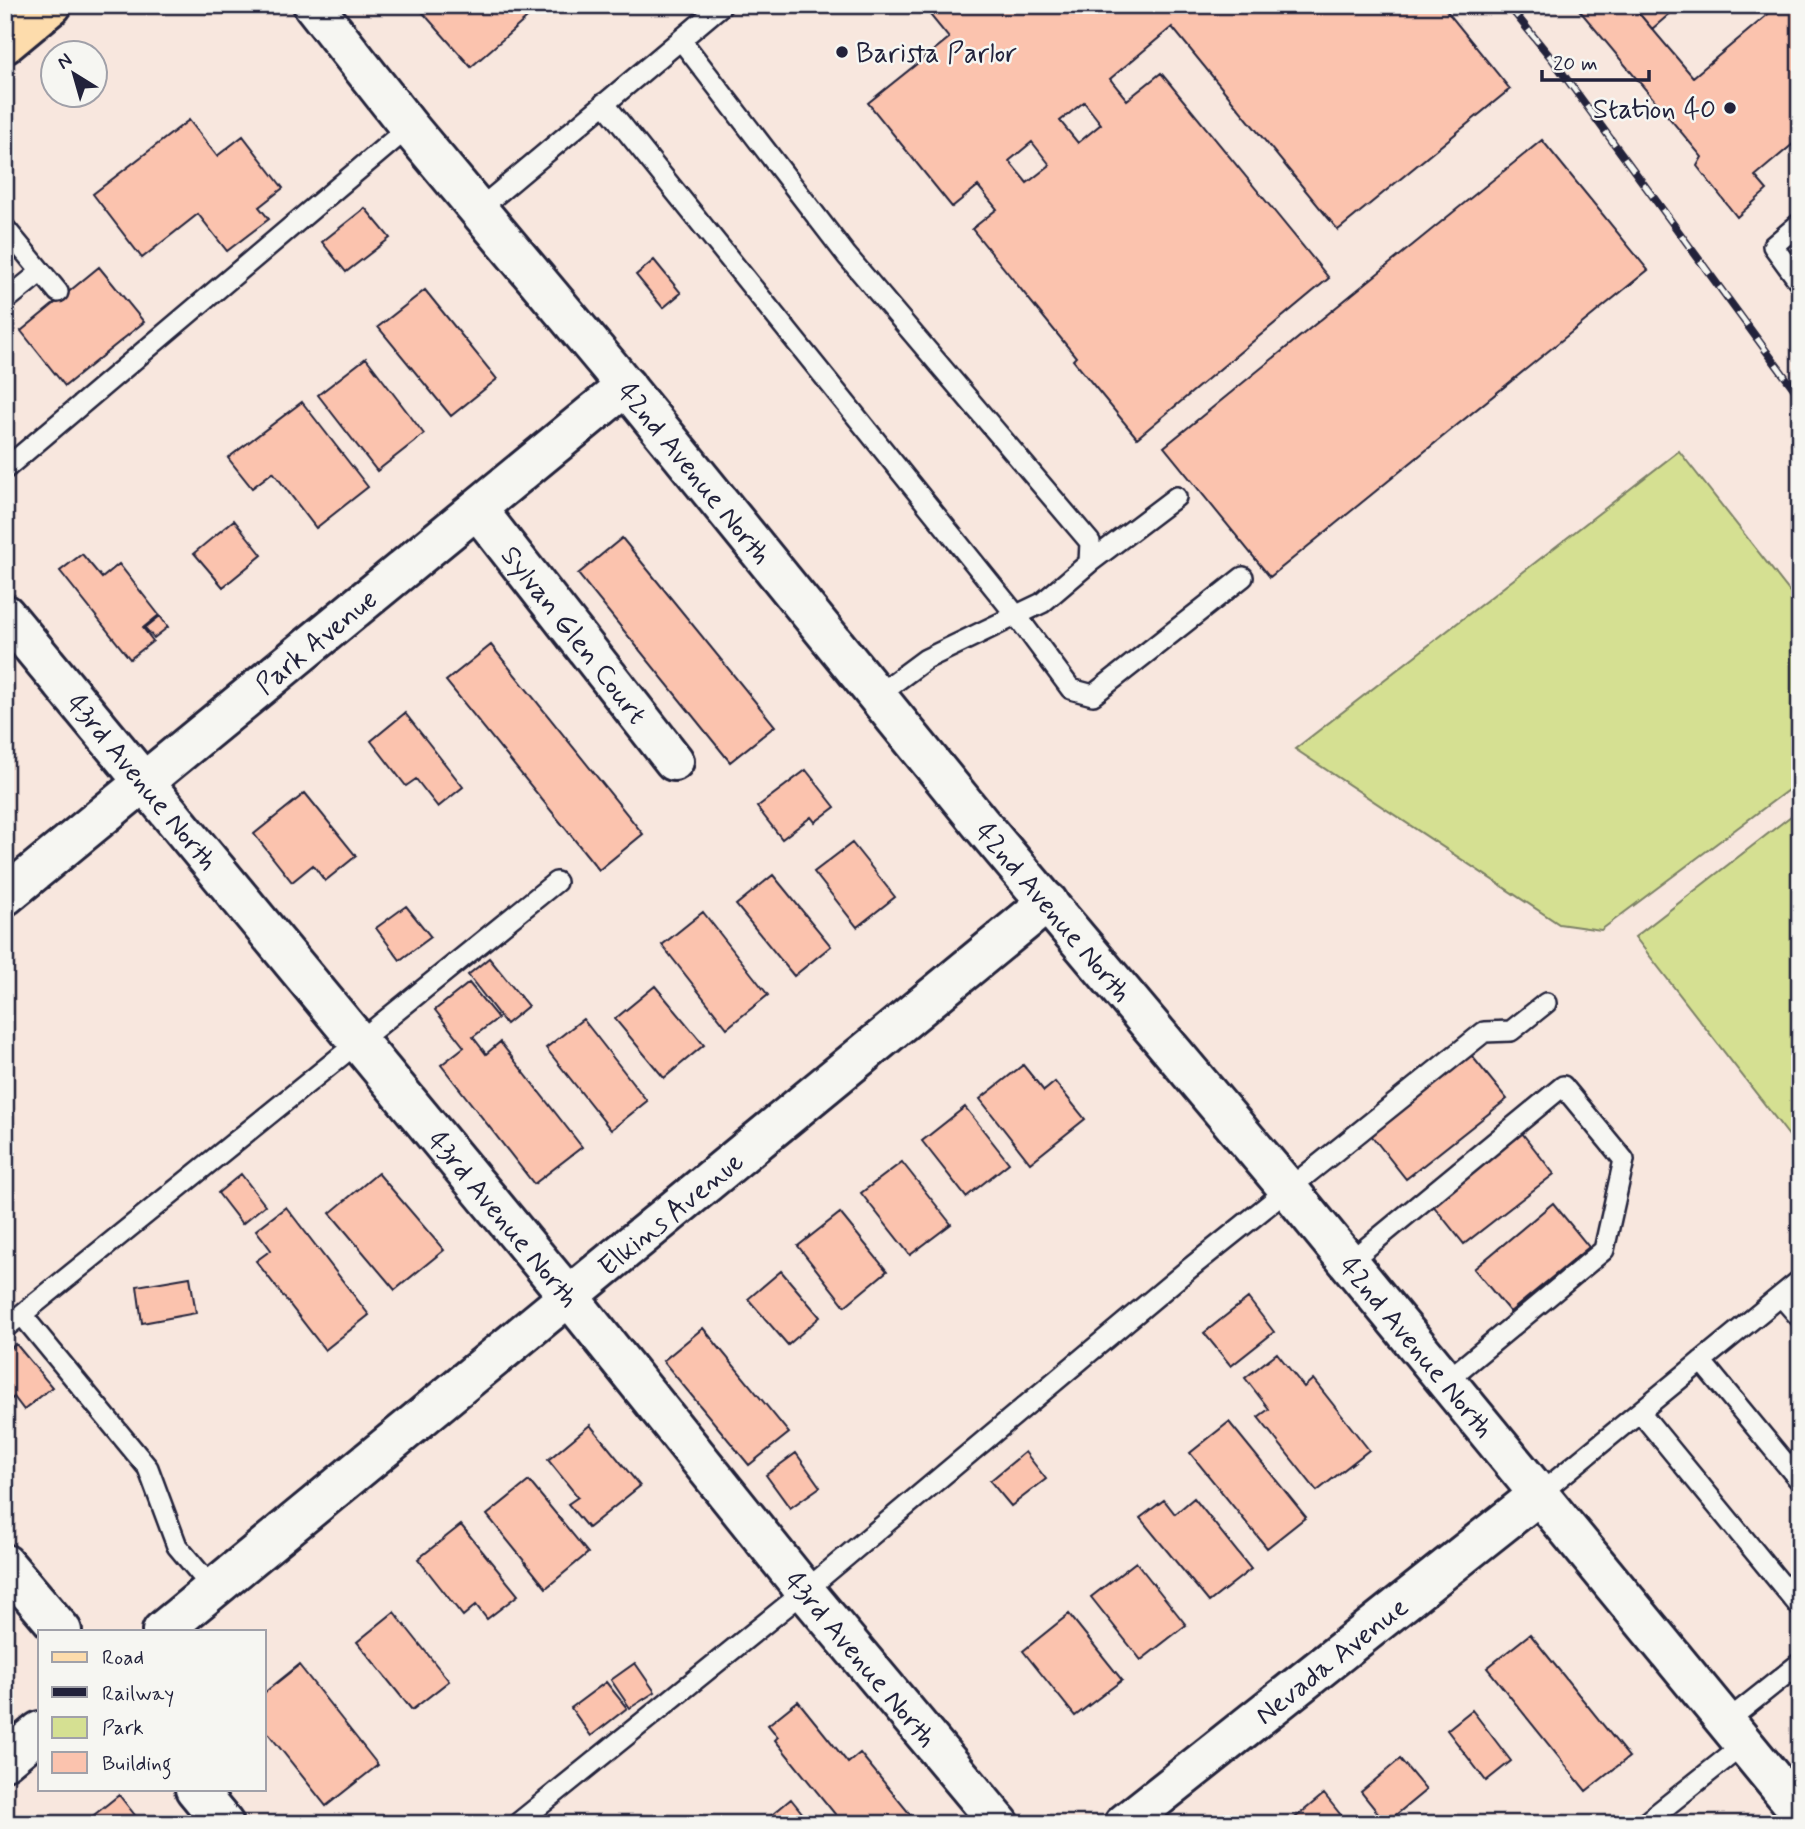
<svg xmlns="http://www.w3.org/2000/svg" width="1805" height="1829" font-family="Mynerve,sans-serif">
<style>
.green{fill:#d5e092;stroke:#7c8166;stroke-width:2}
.building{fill:#fbc3ae;stroke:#22223b;stroke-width:2;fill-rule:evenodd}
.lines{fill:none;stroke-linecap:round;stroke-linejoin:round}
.lane-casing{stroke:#22223b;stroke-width:24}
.street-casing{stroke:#22223b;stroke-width:44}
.primary-casing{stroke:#22223b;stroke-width:44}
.lane{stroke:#f6f6f2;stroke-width:19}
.street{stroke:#f6f6f2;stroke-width:38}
.primary{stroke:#fddcac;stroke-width:38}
.rail-casing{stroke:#22223b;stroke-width:8}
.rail{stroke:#f6f6f2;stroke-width:5;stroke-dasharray:16;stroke-linecap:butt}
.poi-dot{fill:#22223b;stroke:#f6f6f2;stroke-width:2.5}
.labels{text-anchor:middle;stroke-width:5;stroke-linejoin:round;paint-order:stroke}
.poi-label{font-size:28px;fill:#22223b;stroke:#f6f6f2;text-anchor:start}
.street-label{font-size:28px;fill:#22223b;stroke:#f6f6f2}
</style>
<rect width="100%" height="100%" fill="#f8e7de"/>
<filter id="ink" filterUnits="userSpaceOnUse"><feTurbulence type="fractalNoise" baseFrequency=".0143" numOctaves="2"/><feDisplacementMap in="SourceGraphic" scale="14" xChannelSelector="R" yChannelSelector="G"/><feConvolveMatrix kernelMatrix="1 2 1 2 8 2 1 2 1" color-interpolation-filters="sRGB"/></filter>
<g filter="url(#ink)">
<path class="green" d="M1679,451L1800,605V781L1601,930L1559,924L1295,749Z
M1800,809V1130L1790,1137L1635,937Z"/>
<path class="building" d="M416,5H542L471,67Z
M922,5H1442L1510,89L1338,230L1172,27L1110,79L1127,100L1161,73L1329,278L1137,438L1073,360L1076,357L972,229L997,209L978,186L952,207L868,103L949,38ZM1084,102L1101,124L1078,143L1060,121ZM1032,142L1050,165L1027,183L1009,161Z
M1575,5H1632L1693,77L1779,5H1800V138L1755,176L1767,190L1737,217L1697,166L1702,157Z
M1632,5H1680L1652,29Z
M189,120L217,156L243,136L283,188L259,207L269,219L227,251L198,214L142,258L93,194Z
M1542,140L1648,270L1270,577L1164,447Z
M365,208L390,238L346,272L322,242Z
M654,260L681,293L663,308L636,275Z
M99,267L144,322L65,386L21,331Z
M425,290L497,379L451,416L378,327Z
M366,358L424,434L377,471L318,395Z
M302,402L368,487L316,528L273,472L252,488L228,458Z
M234,520L262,555L223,587L194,553Z
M622,538L775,726L730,762L578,574Z
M82,554L102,578L119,564L159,615L143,628L153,641L130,659L60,571Z
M160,616L168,627L154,638L145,628Z
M491,645L643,834L599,870L446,681Z
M405,713L463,787L438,807L416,779L406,786L371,741Z
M806,770L835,807L815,822L811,817L782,839L757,807Z
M305,793L356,856L325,881L313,865L292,882L254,834Z
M852,843L895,897L857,927L814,872Z
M773,875L831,946L794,976L736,905Z
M406,906L431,937L400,960L376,928Z
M703,912L768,995L727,1028L662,945Z
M489,958L528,1006L506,1024L468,975Z
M469,983L498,1018L473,1037L486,1054L500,1042L582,1147L534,1184L441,1065L464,1047L435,1010Z
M655,986L704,1045L664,1078L615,1019Z
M583,1019L647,1101L611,1130L546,1048Z
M1471,1055L1507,1099L1406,1179L1371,1135Z
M1023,1065L1044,1091L1055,1082L1085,1119L1030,1163L980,1099Z
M965,1107L1009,1163L966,1197L922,1141Z
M1522,1133L1554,1174L1464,1244L1432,1204Z
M902,1162L951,1224L910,1255L861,1193Z
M378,1173L444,1250L395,1290L330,1213Z
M241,1174L265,1205L242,1224L218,1193Z
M1553,1203L1589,1247L1510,1312L1474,1269Z
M286,1207L369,1315L325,1350L256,1261L271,1250L256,1230Z
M840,1213L887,1271L845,1306L798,1246Z
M781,1271L820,1317L788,1345L748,1299Z
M190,1277L196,1313L142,1323L137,1286Z
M1248,1298L1274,1332L1231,1366L1204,1333Z
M703,1328L789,1433L749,1465L663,1361Z
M16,1344L52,1387L24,1410L14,1397L5,1405V1353Z
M1277,1353L1304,1387L1313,1379L1369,1450L1317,1491L1258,1417L1269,1409L1245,1378Z
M1229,1422L1306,1517L1267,1548L1190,1453Z
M590,1425L640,1486L588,1528L568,1504L578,1497L548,1460Z
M1025,1452L1046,1479L1011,1506L990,1481Z
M796,1453L820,1487L790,1508L766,1475Z
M529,1481L588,1553L546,1588L487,1515Z
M1194,1498L1251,1569L1209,1602L1140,1518L1164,1500L1175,1514Z
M461,1525L518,1595L487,1619L476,1605L463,1616L418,1559Z
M1136,1562L1186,1625L1141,1660L1091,1597Z
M394,1612L449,1681L412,1710L357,1642Z
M1069,1614L1122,1680L1075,1716L1023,1651Z
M1530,1634L1629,1757L1586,1791L1487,1668Z
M635,1663L655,1692L630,1708L611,1680Z
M299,1665L378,1765L326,1806L264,1728V1693Z
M606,1682L627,1708L591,1736L571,1708Z
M798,1701L848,1763L860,1753L918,1824H843L775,1740L778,1737L768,1725Z
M1472,1710L1511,1761L1486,1781L1447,1730Z
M1400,1759L1426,1790L1386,1823L1361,1792Z
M1324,1794L1348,1824H1291L1290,1822Z
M119,1795L142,1824H92L89,1819Z
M791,1799L811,1824H761Z"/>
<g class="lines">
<g class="lane-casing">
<path id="lane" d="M681,40L847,256L1090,542L1089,563L1042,603L926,659L876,696
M604,103L1016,615L1071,689L1093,695L1243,577
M478,210L722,5
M1800,223L1773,246L1800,283
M5,228L58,292
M5,301L41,272
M5,469L409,127
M1089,563L1176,497
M1348,1263L1563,1086L1624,1160L1604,1250L1445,1382
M1781,1296L1800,1318
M22,1315L148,1468L177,1546L213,1589
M5,1328L556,882
M1701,1361L1800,1481
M1640,1412L1800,1607
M1537,1496L1800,1280
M1726,1722L1800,1663
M517,1824L805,1591L1190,1268L1484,1032L1511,1031L1546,1003
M1644,1824L1744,1744"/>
</g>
<g class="street-casing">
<g id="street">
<path id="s1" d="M313,5L409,127L609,366L980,823L1289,1190L1800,1812"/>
<path id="s2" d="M477,509L674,761"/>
<path id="s3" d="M5,614L570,1298L805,1591L1000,1824"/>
<path id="s4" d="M5,896L626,386"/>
<path d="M5,1564L62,1631"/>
<path id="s5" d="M162,1631L1048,902"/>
<path d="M5,1760L40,1731"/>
<path d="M195,1789L224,1824"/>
<path id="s6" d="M1124,1824L1537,1496"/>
</g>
</g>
<g class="primary-casing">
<path id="primary" d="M5,44L52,5"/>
</g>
<use href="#lane" class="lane"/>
<use href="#street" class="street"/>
<use href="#primary" class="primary"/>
<g class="rail-casing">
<path id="rail" d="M1508,5L1552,59L1800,397"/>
</g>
<use href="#rail" class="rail"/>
</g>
</g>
<g class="poi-dot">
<circle cx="842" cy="52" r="7"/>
<circle cx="1730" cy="108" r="7"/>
</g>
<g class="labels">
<g class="poi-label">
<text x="856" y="62">Barista Parlor</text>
<text x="1716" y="118" text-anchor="end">Station 40</text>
</g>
<g class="street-label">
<text dy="10" stroke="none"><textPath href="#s1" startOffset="604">42nd Avenue North</textPath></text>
<text dy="10" stroke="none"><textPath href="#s2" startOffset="159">Sylvan Glen Court</textPath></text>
<text dy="10" stroke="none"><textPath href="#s4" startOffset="402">Park Avenue</textPath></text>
<text dy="10" stroke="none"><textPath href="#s3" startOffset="217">43rd Avenue North</textPath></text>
<text dy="10" stroke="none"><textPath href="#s1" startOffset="1171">42nd Avenue North</textPath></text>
<text dy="10" stroke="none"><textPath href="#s5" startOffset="658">Elkins Avenue</textPath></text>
<text dy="10" stroke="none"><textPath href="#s3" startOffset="784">43rd Avenue North</textPath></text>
<text dy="10" stroke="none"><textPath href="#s1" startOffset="1738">42nd Avenue North</textPath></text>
<text dy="10" stroke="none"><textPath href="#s3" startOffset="1351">43rd Avenue North</textPath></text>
<text dy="10" stroke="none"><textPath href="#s6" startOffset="264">Nevada Avenue</textPath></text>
</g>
</g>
<rect width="1805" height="1829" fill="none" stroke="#f6f6f2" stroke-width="28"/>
<rect x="14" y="14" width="1777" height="1801" fill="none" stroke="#22223b" stroke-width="2.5" filter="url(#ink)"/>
<rect x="38" y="1630" width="228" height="161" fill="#f6f6f2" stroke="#a1a1a9" stroke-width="2"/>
<rect x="52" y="1652" width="35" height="10" fill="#fddcac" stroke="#a1a1a9" stroke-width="2"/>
<text x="102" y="1664" font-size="21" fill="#22223b">Road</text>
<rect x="52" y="1687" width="35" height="10" fill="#22223b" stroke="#a1a1a9" stroke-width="2"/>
<text x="102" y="1700" font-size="21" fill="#22223b">Railway</text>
<rect x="52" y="1717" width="35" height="21" fill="#d5e092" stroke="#a1a1a9" stroke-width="2"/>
<text x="102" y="1734" font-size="21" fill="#22223b">Park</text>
<rect x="52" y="1752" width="35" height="21" fill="#fbc3ae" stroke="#a1a1a9" stroke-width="2"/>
<text x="102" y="1770" font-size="21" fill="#22223b">Building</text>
<g transform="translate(74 74) rotate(323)"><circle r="33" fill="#f6f6f2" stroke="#a1a1a9" stroke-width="2"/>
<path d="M0-5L12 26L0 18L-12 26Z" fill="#22223b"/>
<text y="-10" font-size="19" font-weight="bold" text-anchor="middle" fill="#22223b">N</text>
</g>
<path d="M1542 70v10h107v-10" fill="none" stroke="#22223b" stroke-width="3.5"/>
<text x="1553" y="70" font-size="21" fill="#22223b" stroke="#f6f6f2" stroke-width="5" paint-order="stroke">20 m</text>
</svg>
